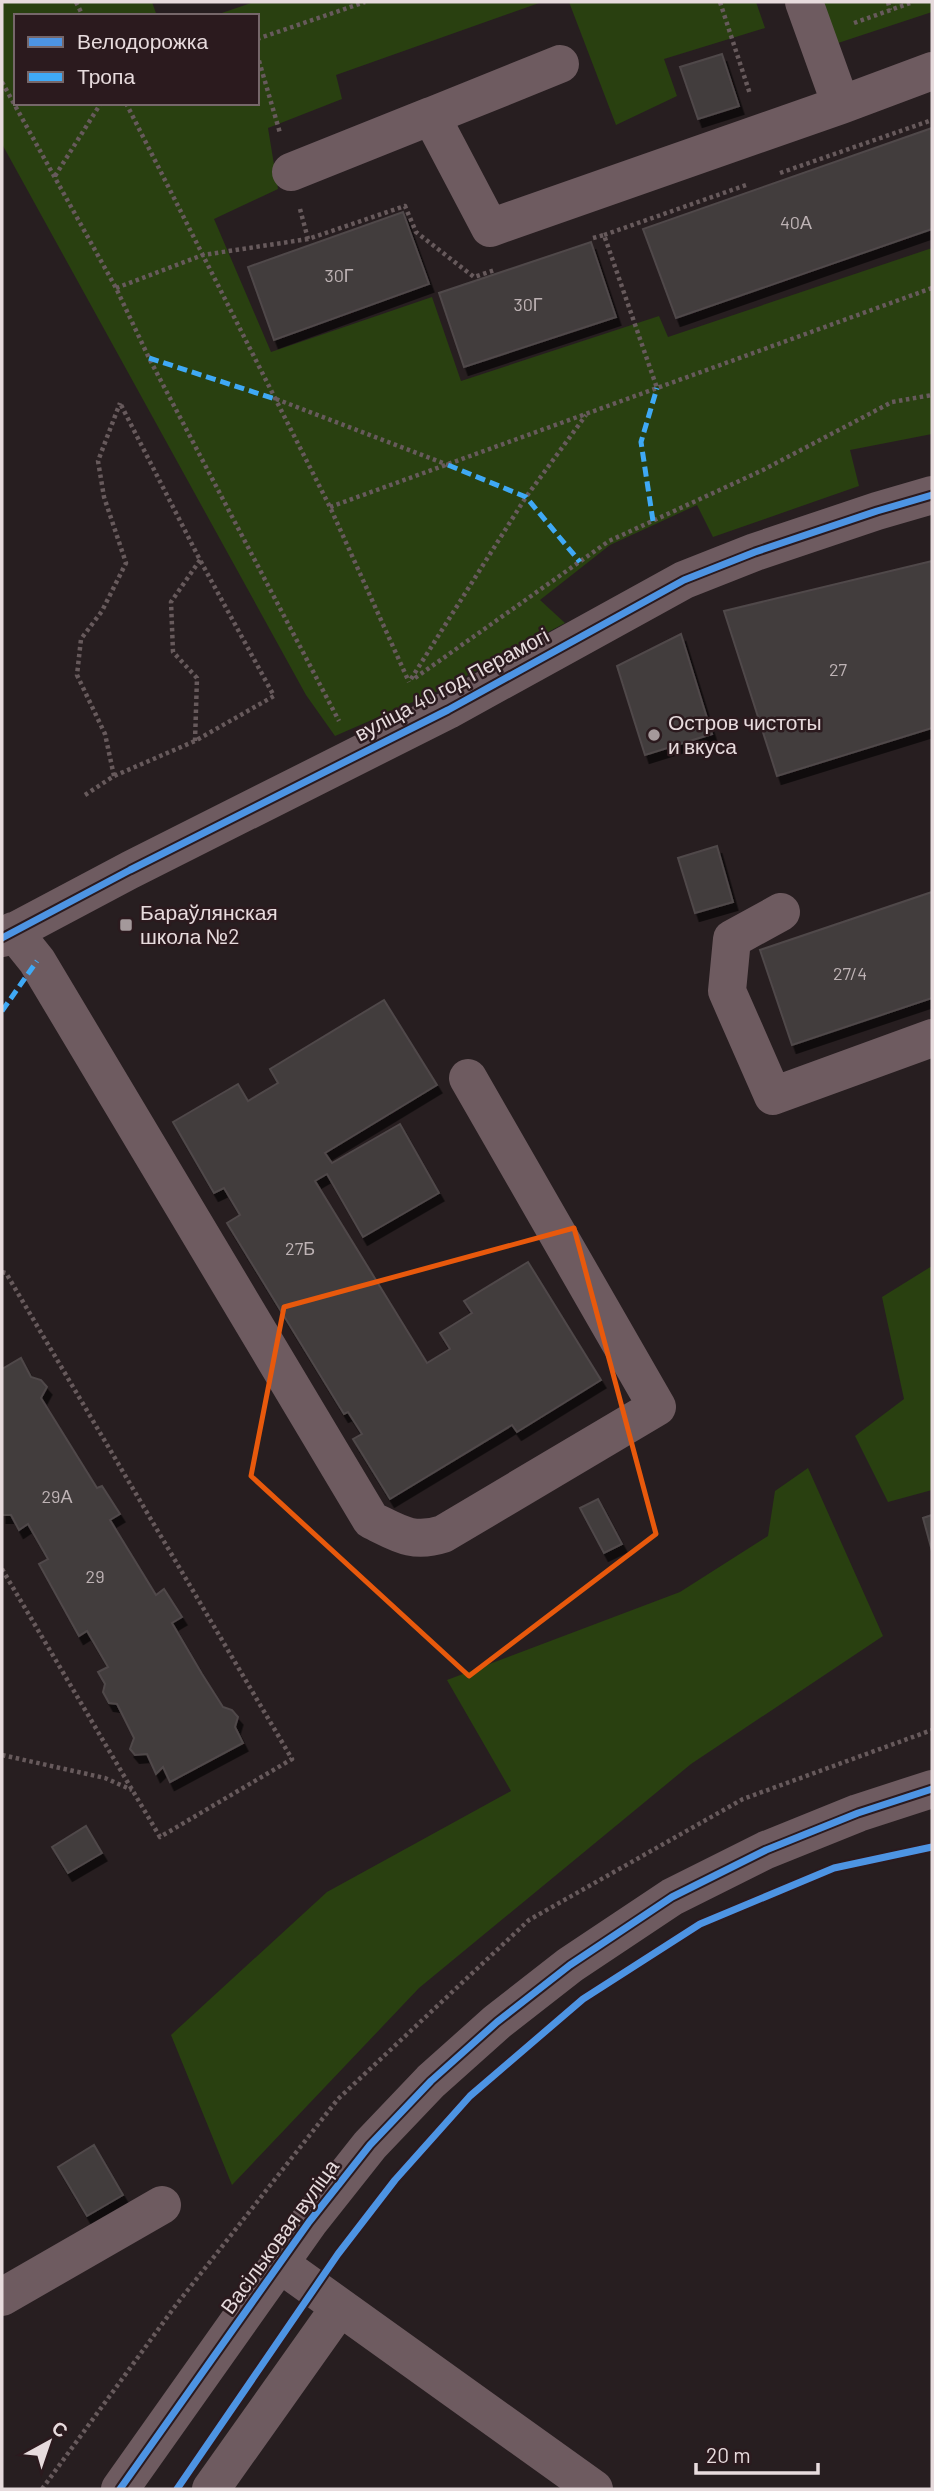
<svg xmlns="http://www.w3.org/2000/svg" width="934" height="2491" font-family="Barlow,sans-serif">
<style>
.green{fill:#294010}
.building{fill:#433c3e;stroke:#50484a;stroke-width:2;filter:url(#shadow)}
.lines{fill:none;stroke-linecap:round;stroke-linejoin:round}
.path{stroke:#675a5c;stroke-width:4.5;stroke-dasharray:3.5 3.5;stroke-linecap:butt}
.minor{stroke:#6e5b60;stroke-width:38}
.quiet{stroke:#3fa9f5;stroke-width:5;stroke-dasharray:10 5;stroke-linecap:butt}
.cycleway-casing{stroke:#2b1a1e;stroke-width:11}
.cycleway{stroke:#4d94e3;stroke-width:7}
.marked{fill:none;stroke:#e8590c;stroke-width:5;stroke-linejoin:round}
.poi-dot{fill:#a4999b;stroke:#2b1a1e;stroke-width:2.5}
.labels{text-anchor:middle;stroke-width:5;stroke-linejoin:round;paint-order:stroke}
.number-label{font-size:18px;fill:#beb3b5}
.street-label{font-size:21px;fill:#e7dbdd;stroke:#2b1a1e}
.poi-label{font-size:21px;fill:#e7dbdd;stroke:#2b1a1e;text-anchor:start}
</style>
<defs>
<filter id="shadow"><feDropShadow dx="4.5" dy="8" stdDeviation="0" flood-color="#0009"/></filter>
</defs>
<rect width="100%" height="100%" fill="#271e20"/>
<path class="green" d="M2,2H152L157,16H16V103H257V16H213L254,2H542L336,75L342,99L268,128L278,189L214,219L271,352L432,297L461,381L659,316L668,337L932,248V434L850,450L859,486L713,537L697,505L610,545L540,600L565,623L438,691L335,736L306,695L2,144Z
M569,2H756L765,28L664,59L677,96L616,125Z
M818,2H932V12L832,45Z
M932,1266V1490L888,1502L855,1436L904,1399L882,1297Z
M808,1468L883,1636L691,1764L419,1988L232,2185L171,2035L327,1892L511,1791L447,1680L680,1592L768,1536L775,1491Z"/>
<path class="building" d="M722,54L739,106L698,119L680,67Z
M932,128V229L676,318L643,229Z
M403,212L429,284L274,340L248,267Z
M591,242L616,317L464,367L439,293Z
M932,561V728L777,776L724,611Z
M681,634L712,734L645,755L617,666Z
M717,846L733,902L695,913L678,858Z
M932,892V998L792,1045L760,950Z
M384,1000L437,1085L325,1153L332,1163L400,1124L439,1193L363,1237L327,1174L315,1181L427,1363L450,1349L440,1333L472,1313L464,1301L528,1262L601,1380L517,1432L512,1425L390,1499L353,1439L362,1434L348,1412L344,1414L227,1223L240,1215L224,1188L214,1193L173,1122L238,1084L248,1101L278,1083L270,1069Z
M21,1358L31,1377L41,1380L47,1387L41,1398L97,1488L102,1486L120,1514L110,1520L156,1595L164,1589L182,1617L172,1623L202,1674L223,1707L232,1710L238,1717L235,1727L243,1743L170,1782L163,1767L156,1774L147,1754L135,1755L130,1749L134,1738L117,1704L109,1703L103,1692L105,1684L98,1672L108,1667L87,1631L79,1636L39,1564L48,1559L28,1524L19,1530L11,1515H2V1369Z
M598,1499L622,1544L604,1553L580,1508Z
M932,1515V1551L923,1518Z
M86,1826L102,1853L68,1873L52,1847Z
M94,2145L123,2195L87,2216L58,2167Z"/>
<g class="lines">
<path class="path" d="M76,2L83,16
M720,2L750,94
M888,2L890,10
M854,23L913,2
M257,39L365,2
M257,54L280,133
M2,82L116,288L149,358L339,721
M126,103L330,507L409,682
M780,173L932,120
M55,176L101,103
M300,209L308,239
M604,235L749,184
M593,238L604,235L657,388
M116,288L203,255L308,239L405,206L416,232L474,277L495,270
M276,399L448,465
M330,507L932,288
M415,678L609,541L763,470L892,402L932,395
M411,679L526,497L586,415
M195,741L197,678L173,652L171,602L200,560
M114,776L105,734L77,675L81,639L102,611L126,563L104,497L98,461L120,403
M85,795L114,776L195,741L274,696L200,560L120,403
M2,1272L6,1273L292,1759L160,1837L2,1569
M2,1755L105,1778L132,1790
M42,2489L176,2305L338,2099L529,1920L743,1799L932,1730"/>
<path class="minor" d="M804,2L841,105
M431,116L560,64
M291,172L431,116L490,228L841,105L932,71
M781,912L732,939L727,991L773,1096L932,1038
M13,931L37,961L371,1520C398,1533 412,1544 443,1534L657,1407L468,1078
M2,938L130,870L448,710L684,580L755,552L877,511L932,495
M280,2264L594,2489
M2,2297L162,2205
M120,2489L309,2222L370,2145L431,2081L497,2022L570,1965L672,1897L766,1850L858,1813L932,1789
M211,2489L340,2307"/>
<path class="quiet" d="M149,358L275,399
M448,465L526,497L580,562
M653,521L641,442L657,388
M2,1011L37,961"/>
<g class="cycleway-casing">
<path id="cycleway" d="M2,938L130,870L448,710L684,580L755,552L877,511L932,495
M120,2489L309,2222L370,2145L431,2081L497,2022L570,1965L672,1897L766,1850L858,1813L932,1789
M177,2489L338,2254L395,2180L470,2096L583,1999L700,1924L834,1868L932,1847"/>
</g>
<use href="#cycleway" class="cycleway"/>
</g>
<path class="marked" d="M574,1228L656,1534L469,1676L251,1476L284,1307Z"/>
<g class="poi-dot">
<circle cx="654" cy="735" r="7"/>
<rect x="119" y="918" width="14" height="14" rx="3.5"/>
</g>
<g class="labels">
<g class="number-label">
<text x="796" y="229">40А</text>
<text x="339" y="282">30Г</text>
<text x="528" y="311">30Г</text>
<text x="838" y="676">27</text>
<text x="850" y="980">27/4</text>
<text x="300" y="1255">27Б</text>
<text x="57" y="1503">29А</text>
<text x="95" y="1583">29</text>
</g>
<g class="street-label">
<text transform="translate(452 685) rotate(-28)" y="7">вуліца 40 год Перамогі</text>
<text transform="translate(280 2237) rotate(-54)" y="7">Васільковая вуліца</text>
</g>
<g class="poi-label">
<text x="668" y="730">Остров чистоты<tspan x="668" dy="24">и вкуса</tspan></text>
<text x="140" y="920">Бараўлянская<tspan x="140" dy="24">школа №2</tspan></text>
</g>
</g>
<rect width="934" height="2491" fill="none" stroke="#e7dbdd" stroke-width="7"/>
<rect x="14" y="14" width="245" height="91" fill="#2b1a1e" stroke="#76676a" stroke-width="2"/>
<rect x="28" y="37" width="35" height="10" fill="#4d94e3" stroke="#76676a" stroke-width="2"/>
<text x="77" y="49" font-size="21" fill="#e7dbdd">Велодорожка</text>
<rect x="28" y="72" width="35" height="10" fill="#3fa9f5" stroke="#76676a" stroke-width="2"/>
<text x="77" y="84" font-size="21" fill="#e7dbdd">Тропа</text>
<g transform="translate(49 2442) rotate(40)" stroke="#2b1a1e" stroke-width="5" paint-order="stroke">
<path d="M0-5L12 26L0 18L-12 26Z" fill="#e7dbdd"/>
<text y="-10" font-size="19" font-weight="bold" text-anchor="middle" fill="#e7dbdd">С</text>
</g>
<path d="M696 2463v10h122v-10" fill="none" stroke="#e7dbdd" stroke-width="3.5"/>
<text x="706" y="2463" font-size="21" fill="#e7dbdd" stroke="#2b1a1e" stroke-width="5" paint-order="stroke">20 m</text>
</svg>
